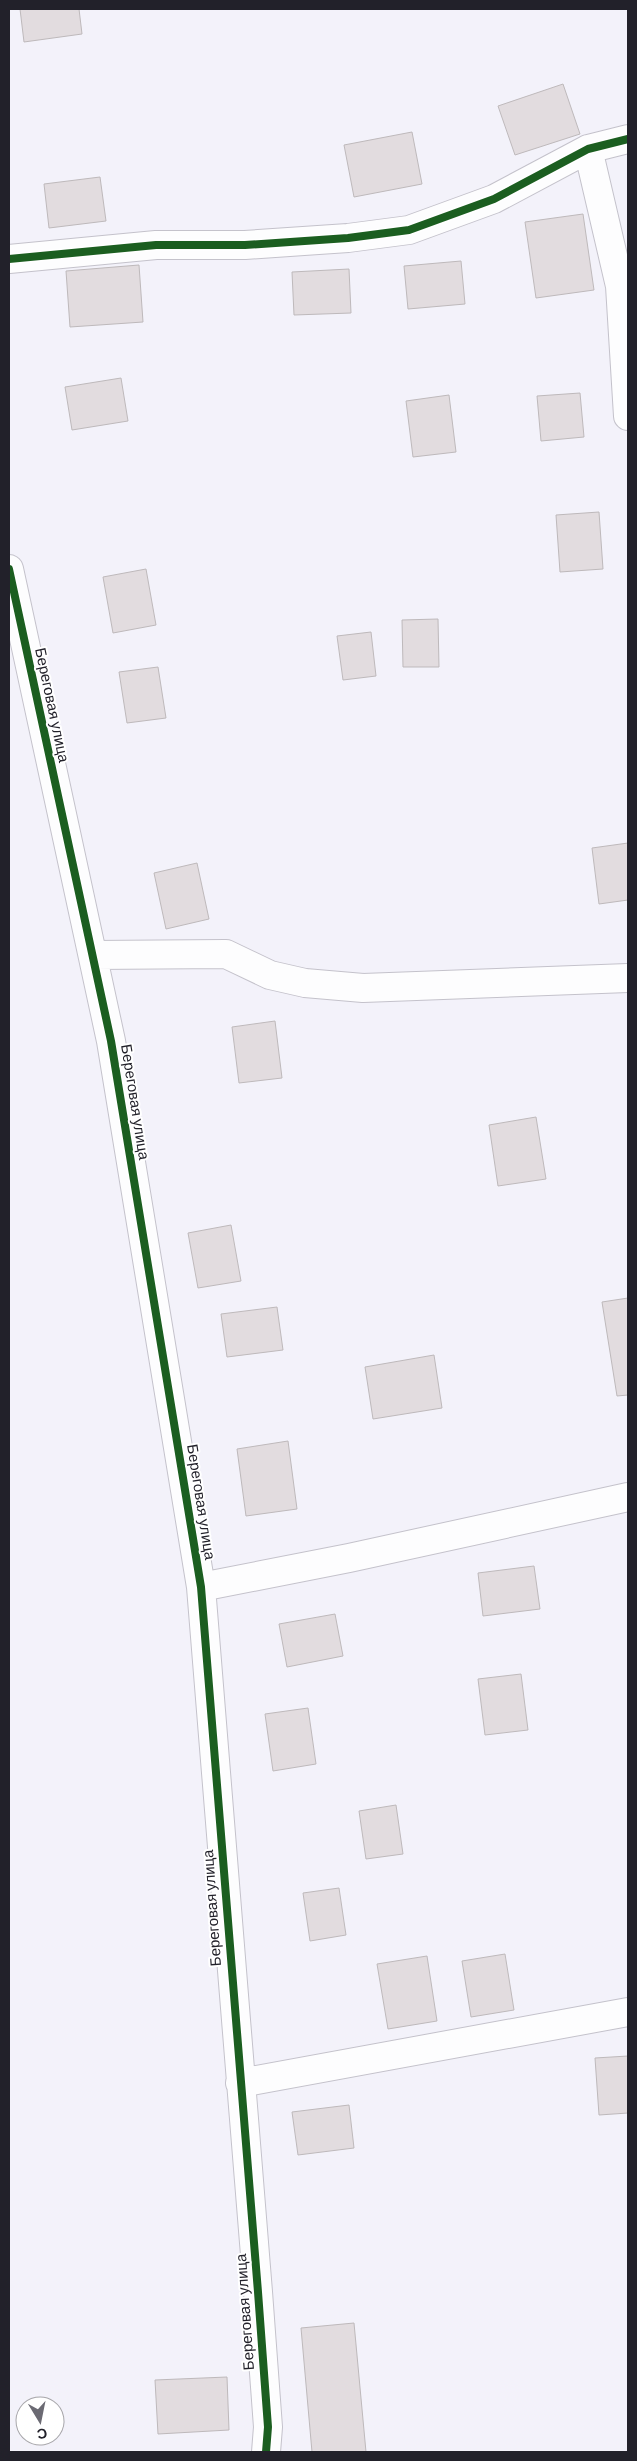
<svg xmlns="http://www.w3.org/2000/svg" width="637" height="2461" font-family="Barlow,sans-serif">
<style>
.building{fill:#e2dcdf;stroke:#beb9bb}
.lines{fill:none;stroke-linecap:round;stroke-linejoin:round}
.minor-casing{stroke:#c4c2cb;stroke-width:30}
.minor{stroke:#fdfdfe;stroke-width:28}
.cycleway-casing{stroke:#fff;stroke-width:11}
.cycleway{stroke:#1b5e20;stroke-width:8}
.labels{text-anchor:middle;stroke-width:4;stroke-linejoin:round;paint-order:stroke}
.street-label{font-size:15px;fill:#22212a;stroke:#fff}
</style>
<rect width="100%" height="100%" fill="#f3f2fa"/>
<path class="building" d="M20,9H79L82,34L24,42Z
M563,84L580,134L515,155L498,106Z
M412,132L422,184L354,197L344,145Z
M100,177L106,221L49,228L44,184Z
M583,214L594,290L536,298L525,222Z
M461,261L465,304L408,309L404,266Z
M139,265L143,322L70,327L66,271Z
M349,269L351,313L294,315L292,272Z
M121,378L128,421L72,430L65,387Z
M580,393L584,437L541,441L537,396Z
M449,395L456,452L413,457L406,401Z
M599,512L603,569L560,572L556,515Z
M146,569L156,625L113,633L103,577Z
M438,619L439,667H403L402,620Z
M371,632L376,676L343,680L337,636Z
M158,667L166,718L127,723L119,672Z
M628,843V900L599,904L592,848Z
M197,863L209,919L166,929L154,873Z
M275,1021L282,1078L239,1083L232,1027Z
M536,1117L546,1179L498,1186L489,1125Z
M231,1225L241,1281L198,1288L188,1233Z
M628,1298V1395L617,1396L602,1302Z
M277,1307L283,1350L227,1357L221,1314Z
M434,1355L442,1408L373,1419L365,1367Z
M288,1441L297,1509L246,1516L237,1449Z
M534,1566L540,1609L483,1616L478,1573Z
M335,1614L343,1656L287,1667L279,1624Z
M521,1674L528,1730L485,1735L478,1679Z
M308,1708L316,1764L273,1771L265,1714Z
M396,1805L403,1854L366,1859L359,1811Z
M339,1888L346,1935L310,1941L303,1893Z
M505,1954L514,2010L471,2017L462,1961Z
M427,1956L437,2021L388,2029L377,1964Z
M628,2056V2113L599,2115L595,2058Z
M349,2105L354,2148L298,2155L292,2112Z
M354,2323L366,2452H312L301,2328Z
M227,2377L229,2430L158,2434L155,2380Z"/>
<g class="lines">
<g class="minor-casing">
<path id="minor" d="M588,149L620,286L628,416
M9,259L156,245H245L348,238L409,230L494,199L588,149L628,139
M9,569L111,1041L201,1587L258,2292L268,2427L266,2452
M93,955L226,954L270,975L305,983L363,988L628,978
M201,1587L349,1558L628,1497
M240,2083L628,2012"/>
</g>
<use href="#minor" class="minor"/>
<g class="cycleway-casing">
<path id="cycleway" d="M9,259L156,245H245L348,238L409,230L494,199L588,149L628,139
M9,569L111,1041L201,1587L258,2292L268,2427L266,2452"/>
</g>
<use href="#cycleway" class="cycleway"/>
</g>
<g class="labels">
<g class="street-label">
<text transform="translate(52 705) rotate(78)" y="5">Береговая улица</text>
<text transform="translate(135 1102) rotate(81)" y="5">Береговая улица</text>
<text transform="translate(201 1502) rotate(81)" y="5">Береговая улица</text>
<text transform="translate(212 1908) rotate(-94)" y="5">Береговая улица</text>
<text transform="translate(245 2312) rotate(-94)" y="5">Береговая улица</text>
</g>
</g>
<rect width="637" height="2461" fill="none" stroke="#22212a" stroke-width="20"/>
<g transform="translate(40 2421) rotate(170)"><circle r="24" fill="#ffffff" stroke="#a7a6aa"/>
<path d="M0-4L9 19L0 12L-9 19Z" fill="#6b6a73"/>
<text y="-8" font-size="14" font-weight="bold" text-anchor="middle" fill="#22212a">С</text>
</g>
</svg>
